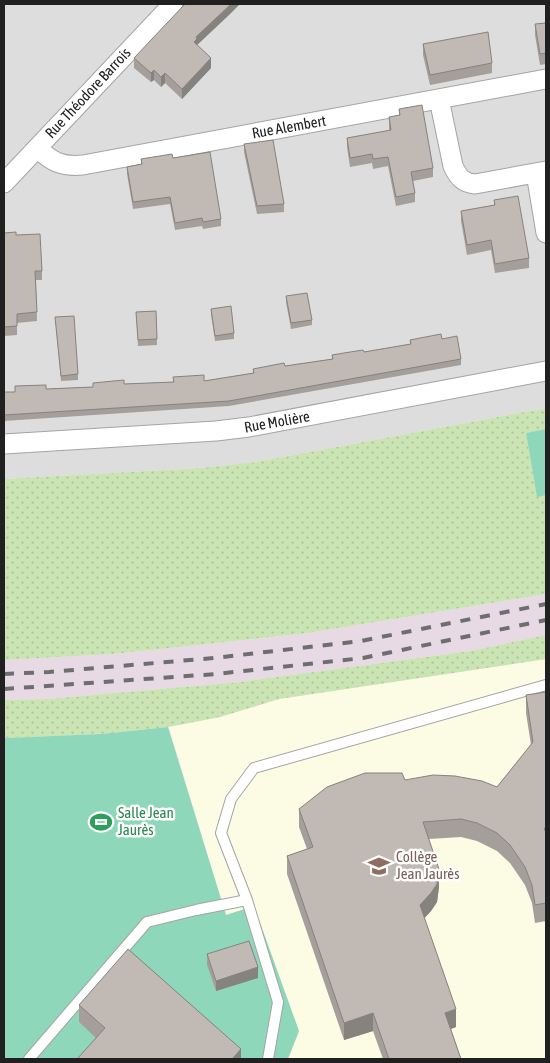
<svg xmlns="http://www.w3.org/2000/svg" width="550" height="1063" font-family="'Asap Condensed',sans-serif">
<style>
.residential{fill:#dedddd}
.industrial{fill:#e8dae5}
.education{fill:#fcfce4}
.grass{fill:url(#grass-dots)}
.pitch{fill:#8ed7bb}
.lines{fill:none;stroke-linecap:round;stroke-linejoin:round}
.lane-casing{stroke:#a4a4a4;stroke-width:12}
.street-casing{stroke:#a4a4a4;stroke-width:21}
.lane{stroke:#fff;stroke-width:10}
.street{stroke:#fff;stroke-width:19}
.rail{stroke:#6e6e6e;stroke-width:4;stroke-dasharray:10 10;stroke-linecap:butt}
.wall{fill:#a59f9b}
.shaded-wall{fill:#86827e}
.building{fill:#c0b9b4;stroke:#86827e}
.labels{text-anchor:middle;stroke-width:5;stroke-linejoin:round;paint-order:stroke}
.street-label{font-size:15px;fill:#202020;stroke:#fff}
.leisure-label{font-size:15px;fill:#27864d;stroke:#fff;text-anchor:start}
.education-label{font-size:15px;fill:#785e54;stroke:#fff;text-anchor:start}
</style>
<defs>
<pattern id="grass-dots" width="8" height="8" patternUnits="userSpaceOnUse" patternTransform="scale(1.25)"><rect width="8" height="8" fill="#cbe4b3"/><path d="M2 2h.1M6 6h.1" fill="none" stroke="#aec39a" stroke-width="1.8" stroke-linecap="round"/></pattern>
</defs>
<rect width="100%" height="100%" fill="#f0ede8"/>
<path class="residential" d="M4,4H546V408L256,462L201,468L4,479Z"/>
<path class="industrial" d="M546,594V635L471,651L240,682L48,699L4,700V660L114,654L308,633Z"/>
<path class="education" d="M546,659V1059H288L299,1031L254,906L226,915L169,727L220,717L279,699Z"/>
<path class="grass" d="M546,408V429L526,433L537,496L546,495V594L308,633L114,654L4,660V573H5L4,479L201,468L256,462Z
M546,635V659L279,699L220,717L168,727L101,734L4,738V700L48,699L240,682L471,651Z"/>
<path class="pitch" d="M546,429V495L537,497L526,433Z
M168,727L226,915L254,906L299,1031L288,1059H4V738L101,734Z"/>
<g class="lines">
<g class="lane-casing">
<path id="lane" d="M29,1059L147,922L196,910L247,900
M268,1059L278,1002L247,900L221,833L231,799L254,768L546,685"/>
</g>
<g class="street-casing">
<path id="street" d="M439,99L453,166C458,177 463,183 475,184L546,171
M37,148C52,162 62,167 83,165L546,79
M536,173L546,233
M4,183L173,4
M4,444L216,431L249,427L546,371"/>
</g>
<use href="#lane" class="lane"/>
<use href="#street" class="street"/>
<path class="rail" d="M4,674L49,672L214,658L361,641L546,604
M4,689L216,674L363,658L546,620"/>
</g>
<path class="wall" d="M231,13L197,45L211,68L182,99L165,83L161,87L154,80L151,82L134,68V58Z
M546,23V64L540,65L535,35V24Z
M423,44L492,63V73L430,85L423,55Z
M399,109L433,168V177L413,181L415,193V202L396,206L388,166L373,169L372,163L350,167L347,147V138L389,131V117L399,115Z
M244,144L284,204V212L257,214L244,152Z
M173,158L221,219V226L203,229L202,226L175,230L170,204L133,209L127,174V167L141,164V159Z
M494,200L529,258V268L495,273L491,250L467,255L461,221V211L494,205Z
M4,233L16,235L42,271V280H36L37,321L17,323V335L4,336Z
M286,296L312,320V325L291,329L286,302Z
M211,309L234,333V339L215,341L211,314Z
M156,311L157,345L138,346L136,312Z
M55,317L78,374V380L61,381Z
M442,339L461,359V365L229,406L4,421V392H15V386L46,389L93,387L124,384L173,382V377L204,381L253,373V369L285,366L332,359V355L364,352L410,344V340Z
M546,692V921L535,923L532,903L525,885L510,863L497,851L477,841L461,837L429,839L439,887L437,902L431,911L424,918L456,1027L451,1029L461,1059H383L373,1031L344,1040L287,874V856L307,849L299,827V809L405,780L497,787L531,745L526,713V695Z
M207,954L258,978L216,991L207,965Z
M79,1005L241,1059L96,1038L79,1022Z"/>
<path class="shaded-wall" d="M231,4H240L231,13L197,45L194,42L196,37Z
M211,58V68L182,99V89Z
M154,70V80L151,82V73Z
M165,73V83L161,87V77Z
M439,869V887L437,902L431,911L420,923V905Z
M258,967V978L216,991V981Z
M456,1009V1027L445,1031V1013Z
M373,1013V1031L344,1040V1023Z
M241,1049V1059H232Z"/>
<path class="building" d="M185,4H231L196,37L197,39L194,42L211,58L182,89L165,73L161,77L154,70L151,73L134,58Z
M546,23V53L540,54L535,24Z
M488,32L492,63L430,75L423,44Z
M422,105L433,168L411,172L415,193L396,197L388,157L373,159L372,154L350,158L347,138L391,130L389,117L400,115L399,109Z
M273,140L284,204L257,206L244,144Z
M210,152L221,219L203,222L202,218L175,223L170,197L133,202L127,167L142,164L141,159L172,154L173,158Z
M518,196L529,258L495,264L491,240L467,245L461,211L495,205L494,200Z
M16,232V235L40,234L42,271H35L37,312L17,314V326L4,327V233Z
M307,293L312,320L291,323L286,296Z
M231,306L234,333L215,336L211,309Z
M156,311L157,339L138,340L136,312Z
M74,316L78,374L61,376L55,317Z
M441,334L442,339L457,336L461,359L229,401L4,415V392H15V386L46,385V389L93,387V383L124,380V384L174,382L173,377L204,375V381L254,373L253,369L284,363L285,366L333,359L332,355L344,353L363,350L364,352L411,344L410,340Z
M546,692V827L544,829L546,832V903L535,905L532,885L525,867L510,845L497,833L477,823L461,819L423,822L439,869L437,884L431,893L420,905L456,1009L445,1013L461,1059H389L373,1013L344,1023L287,856L313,847L299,809L327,787L365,773H402L405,780L433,775L455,776L482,781L497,787L533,742L526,695Z
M249,941L258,967L216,981L207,954Z
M128,949L241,1049L232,1059H77L105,1028L79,1005Z"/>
<defs>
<g id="stadium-bare" transform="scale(1.725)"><path d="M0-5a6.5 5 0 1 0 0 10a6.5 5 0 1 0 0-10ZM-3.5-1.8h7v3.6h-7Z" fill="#2e9e5b" stroke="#fff" stroke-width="2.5" paint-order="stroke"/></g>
<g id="school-bare" transform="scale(1.725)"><path d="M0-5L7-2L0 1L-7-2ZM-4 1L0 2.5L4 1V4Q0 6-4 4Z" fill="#8d6e63" stroke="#fff" stroke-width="2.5" paint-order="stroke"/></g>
</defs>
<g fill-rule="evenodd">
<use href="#stadium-bare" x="101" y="822"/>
<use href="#school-bare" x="379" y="866"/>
</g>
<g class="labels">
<g class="street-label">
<text transform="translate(88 93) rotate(-47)" y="5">Rue Théodore Barrois</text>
<text transform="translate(289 127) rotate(-10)" y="5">Rue Alembert</text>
<text transform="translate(277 422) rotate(-10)" y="5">Rue Molière</text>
</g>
<g class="leisure-label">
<text x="118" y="818">Salle Jean<tspan x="118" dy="17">Jaurès</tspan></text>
</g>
<g class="education-label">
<text x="396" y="862">Collège<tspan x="396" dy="17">Jean Jaurès</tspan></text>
</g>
</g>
<rect width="550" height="1063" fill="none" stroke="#202020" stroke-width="10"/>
</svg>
